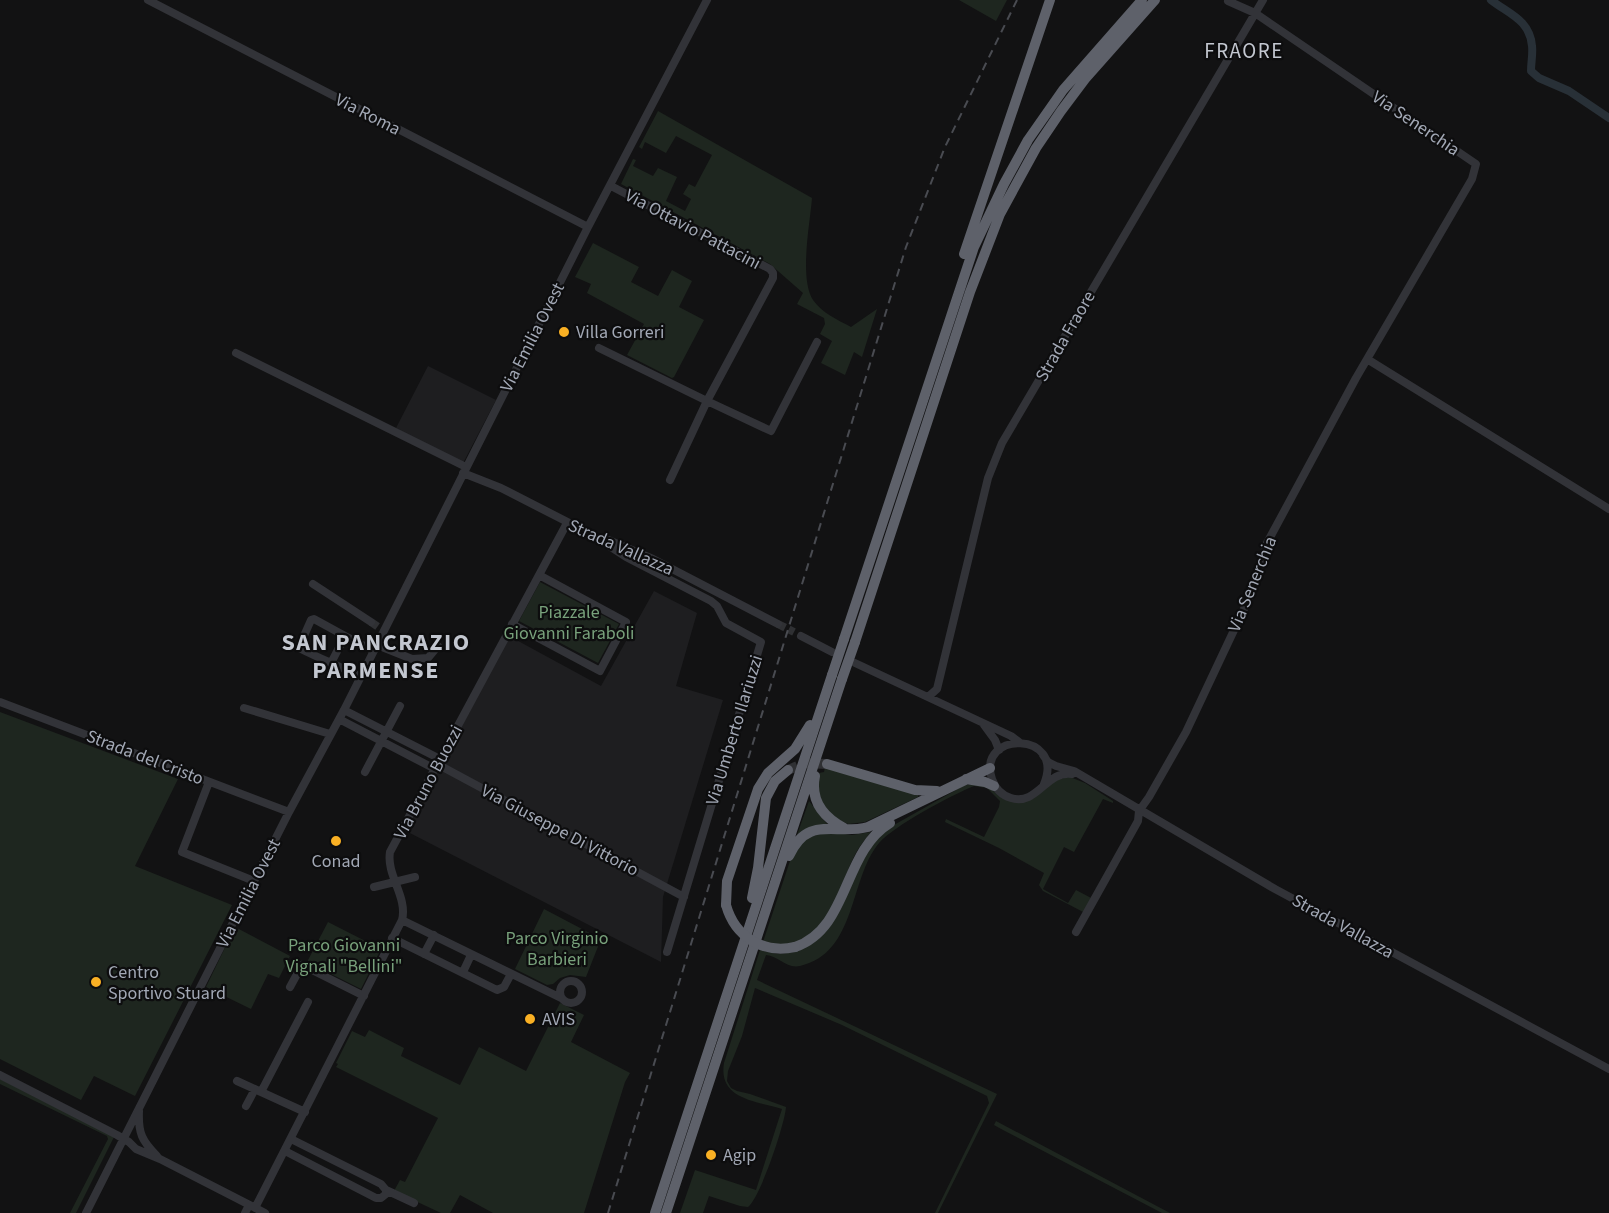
<svg xmlns="http://www.w3.org/2000/svg" width="1609" height="1213" font-family="'Source Sans 3',sans-serif">
<style>
.built{fill:#1e1e20}
.green{fill:#1e261f}
.lines{fill:none;stroke-linecap:round;stroke-linejoin:round}
.canal{stroke:#283037;stroke-width:8}
.minor-tunnel{stroke:#2f3033;stroke-width:8;stroke-dasharray:8 4;stroke-linecap:butt}
.highway-tunnel{stroke:#2f3033;stroke-width:10;stroke-dasharray:10 5;stroke-linecap:butt}
.minor{stroke:#323338;stroke-width:8}
.highway{stroke:#5e616a;stroke-width:10}
.rail{stroke:#494b51;stroke-width:2;stroke-dasharray:8 6;stroke-linecap:butt}
.highway-bridge{stroke:#5e616a;stroke-width:10}
.poi-dot{fill:#f9b024;stroke:#0d0d0e;stroke-width:2}
.labels{text-anchor:middle;stroke-width:4.5;stroke-linejoin:round;paint-order:stroke}
.street-label{font-size:18px;fill:#a2a8b5;stroke:#0d0d0e}
.poi-label{font-size:18px;fill:#a2a8b5;stroke:#0d0d0e;text-anchor:start}
.park-label{font-size:18px;fill:#78a17b;stroke:#0d0d0e}
.quarter-label{font-size:21px;letter-spacing:1.5px;fill:#c3c7d0;stroke:#0d0d0e}
.district-label{font-size:24px;font-weight:bold;letter-spacing:1.5px;fill:#c3c7d0;stroke:#0d0d0e}
</style>
<rect width="100%" height="100%" fill="#121213"/>
<path class="built" d="M428,366L496,400L461,467L396,428Z
M654,591L697,613L676,686L723,700L663,897L661,962L406,831L509,636L601,686Z"/>
<path class="green" d="M959,0H1007L996,21Z
M658,111L812,198C810,224 799,278 813,300C822,313 838,320 851,327L877,309L862,357L854,352L845,375L821,363L832,341L820,334L825,324L824,318L797,304L803,293L770,264L621,184L633,159L636,160L633,166L653,176L658,168L677,177L666,201L685,211L691,199L683,194L689,184L695,187L712,155L676,136L666,153L645,142L642,149L639,147Z
M593,243L639,267L631,282L658,296L672,270L692,281L679,307L704,320L674,377L672,378L627,355L644,324L587,293L591,284L575,277Z
M540,582L619,624L598,663L519,621Z
M0,712L178,779L135,866L232,905L135,1096L94,1076L81,1100L0,1059Z
M825,767L918,794V797L865,822L848,824L832,817L818,798L819,773L824,772Z
M1070,777L1085,783L1113,801V803L1103,799L1074,852L1064,847L1043,889L1068,903L1076,890L1093,899L1085,913L1043,891L1039,885L1044,873L999,848L945,822L946,819L984,837L999,807L1000,801L987,788L974,786C950,796 895,825 879,843C849,879 857,953 800,966C786,969 779,956 766,955L757,980L997,1094L938,1213H935L989,1103L987,1096L842,1025L755,988L742,1036L728,1071L727,1081L731,1088L737,1091L750,1094L786,1107C785,1124 760,1198 748,1207L740,1206L709,1196L703,1213H680L695,1170L756,1190L782,1109C755,1101 718,1099 724,1063L760,950L778,954L788,953L795,952L811,944L862,857L885,830L965,785L985,783L1000,795L1033,799L1054,780Z
M809,801L827,824L797,835Z
M827,832L852,835L871,832C866,838 861,844 857,851C841,880 833,925 800,941C788,946 776,944 763,942L793,852L805,838Z
M544,909L601,939L586,977L570,975L560,978L553,984L547,985L515,969Z
M328,922L381,949L361,989L307,962Z
M235,927L290,956L279,978L268,974L251,1009L206,987Z
M560,1003L584,1015L571,1042L630,1073L625,1082L584,1213H493L460,1195L450,1213H441L394,1191L400,1180L405,1182L438,1118L336,1067L338,1064L336,1063L352,1031L365,1037L369,1030L404,1048L401,1056L460,1085L479,1047L526,1071Z
M0,1079L114,1137L76,1213H70L108,1139L107,1136L0,1084Z
M996,1121L1170,1213H1162L1003,1130L994,1125Z"/>
<g class="lines">
<path class="canal" d="M1491,0C1509,14 1530,20 1532,46C1533,54 1531,62 1531,71L1539,78L1569,91L1609,118"/>
<path class="minor-tunnel" d="M371,622L381,629
M778,624L794,632"/>
<path class="highway-tunnel" d="M788,770L805,763L827,764"/>
<path class="minor" d="M148,0L588,227
M611,186L770,269L773,273V278L707,401L771,431L817,342
M599,348L707,401L670,480
M236,353L466,467
M1367,359L1609,509
M463,473L501,488L589,533
M586,531L626,557L711,601L717,606L726,623L761,642L667,952
M606,539L653,559L778,624
M313,584L371,622
M512,624L600,671L626,622L539,575
M345,636L374,651
M801,636L832,652
M377,645L412,659L428,658L438,646
M331,663L345,636L314,619L311,620L299,647L301,649C321,659 341,667 361,677
M855,663L1011,736L1019,742
M928,697L937,689L988,478L1002,443L1263,0
M0,702L289,812
M244,708L330,734
M344,710L440,759
M339,719L435,769
M984,725L995,740L999,750
M1043,755L1048,762L1056,766L1074,771L1275,889L1609,1069
M437,764L684,897
M365,772L400,706
M209,782L182,852L254,881
M1044,784C1066,731 976,730 992,779C995,788 1001,795 1011,798C1038,806 1046,770 1072,774
M374,887L415,877
M402,920L561,998
M1076,932L1138,821L1139,811L1149,797L1186,732L1252,592L1267,543L1356,378L1472,179L1476,164L1255,13L1228,1
M392,938L497,990L504,987L511,974
M424,954L434,935
M463,972L471,955
M560 992a11 11 0 1 1 22 0a11 11 0 1 1-22 0Z
M290,987L302,965L364,996
M0,1075L117,1135L129,1142L136,1149L160,1159L265,1213
M237,1081L305,1112
M261,1092L308,1002
M246,1106L255,1089
M139,1111C138,1133 142,1141 157,1156
M285,1151L376,1198H381L386,1194V1190L381,1184L291,1139
M386,1190L414,1203
M255,1208L402,920C408,897 386,875 390,852L567,523
M86,1213L289,812L344,710L588,227L707,0
M245,1213L249,1205"/>
<path class="highway" d="M964,254L1050,0
M844,639L974,247L1004,184L1028,140L1063,90L1142,0
M855,642L970,292L1000,214L1036,148L1061,111L1085,79L1155,0
M827,764L915,790L937,791
M815,776C810,801 823,817 844,828
M966,779L985,782L994,786
M789,856C808,814 835,836 868,827L990,768
M752,898L758,868L766,798L775,781L788,770
M726,905L727,881L758,789L768,773L795,749L810,725
M795,947C850,928 842,852 890,823
M655,1213L832,675
M666,1213L842,679"/>
<path class="rail" d="M608,1213L906,247L945,147L1017,0"/>
<path class="highway-bridge" d="M832,675L844,639
M842,679L855,642
M726,905C735,937 763,954 795,947"/>
</g>
<g class="poi-dot">
<circle cx="564" cy="332" r="6"/>
<circle cx="336" cy="841" r="6"/>
<circle cx="96" cy="982" r="6"/>
<circle cx="530" cy="1019" r="6"/>
<circle cx="711" cy="1155" r="6"/>
</g>
<g class="labels">
<g class="street-label">
<text transform="translate(368 114) rotate(27)" y="6">Via Roma</text>
<text transform="translate(1416 123) rotate(34)" y="6">Via Senerchia</text>
<text transform="translate(693 229) rotate(28)" y="6">Via Ottavio Pattacini</text>
<text transform="translate(1065 336) rotate(-60)" y="6">Strada Fraore</text>
<text transform="translate(532 337) rotate(-63)" y="6">Via Emilia Ovest</text>
<text transform="translate(621 547) rotate(24)" y="6">Strada Vallazza</text>
<text transform="translate(1252 584) rotate(-68)" y="6">Via Senerchia</text>
<text transform="translate(734 730) rotate(-73)" y="6">Via Umberto Ilariuzzi</text>
<text transform="translate(145 757) rotate(21)" y="6">Strada del Cristo</text>
<text transform="translate(428 782) rotate(-62)" y="6">Via Bruno Buozzi</text>
<text transform="translate(560 830) rotate(28)" y="6">Via Giuseppe Di Vittorio</text>
<text transform="translate(248 893) rotate(-63)" y="6">Via Emilia Ovest</text>
<text transform="translate(1343 926) rotate(29)" y="6">Strada Vallazza</text>
</g>
<g class="poi-label">
<text x="576" y="338">Villa Gorreri</text>
<text x="336" y="867" text-anchor="middle">Conad</text>
<text x="108" y="978">Centro<tspan x="108" dy="21">Sportivo Stuard</tspan></text>
<text x="542" y="1025">AVIS</text>
<text x="723" y="1161">Agip</text>
</g>
<g class="park-label">
<text x="569" y="618">Piazzale<tspan x="569" dy="21">Giovanni Faraboli</tspan></text>
<text x="557" y="944">Parco Virginio<tspan x="557" dy="21">Barbieri</tspan></text>
<text x="344" y="951">Parco Giovanni<tspan x="344" dy="21">Vignali "Bellini"</tspan></text>
</g>
<g class="quarter-label">
<text x="1244" y="58">FRAORE</text>
</g>
<g class="district-label">
<text x="376" y="650">SAN PANCRAZIO<tspan x="376" dy="28">PARMENSE</tspan></text>
</g>
</g>
</svg>
